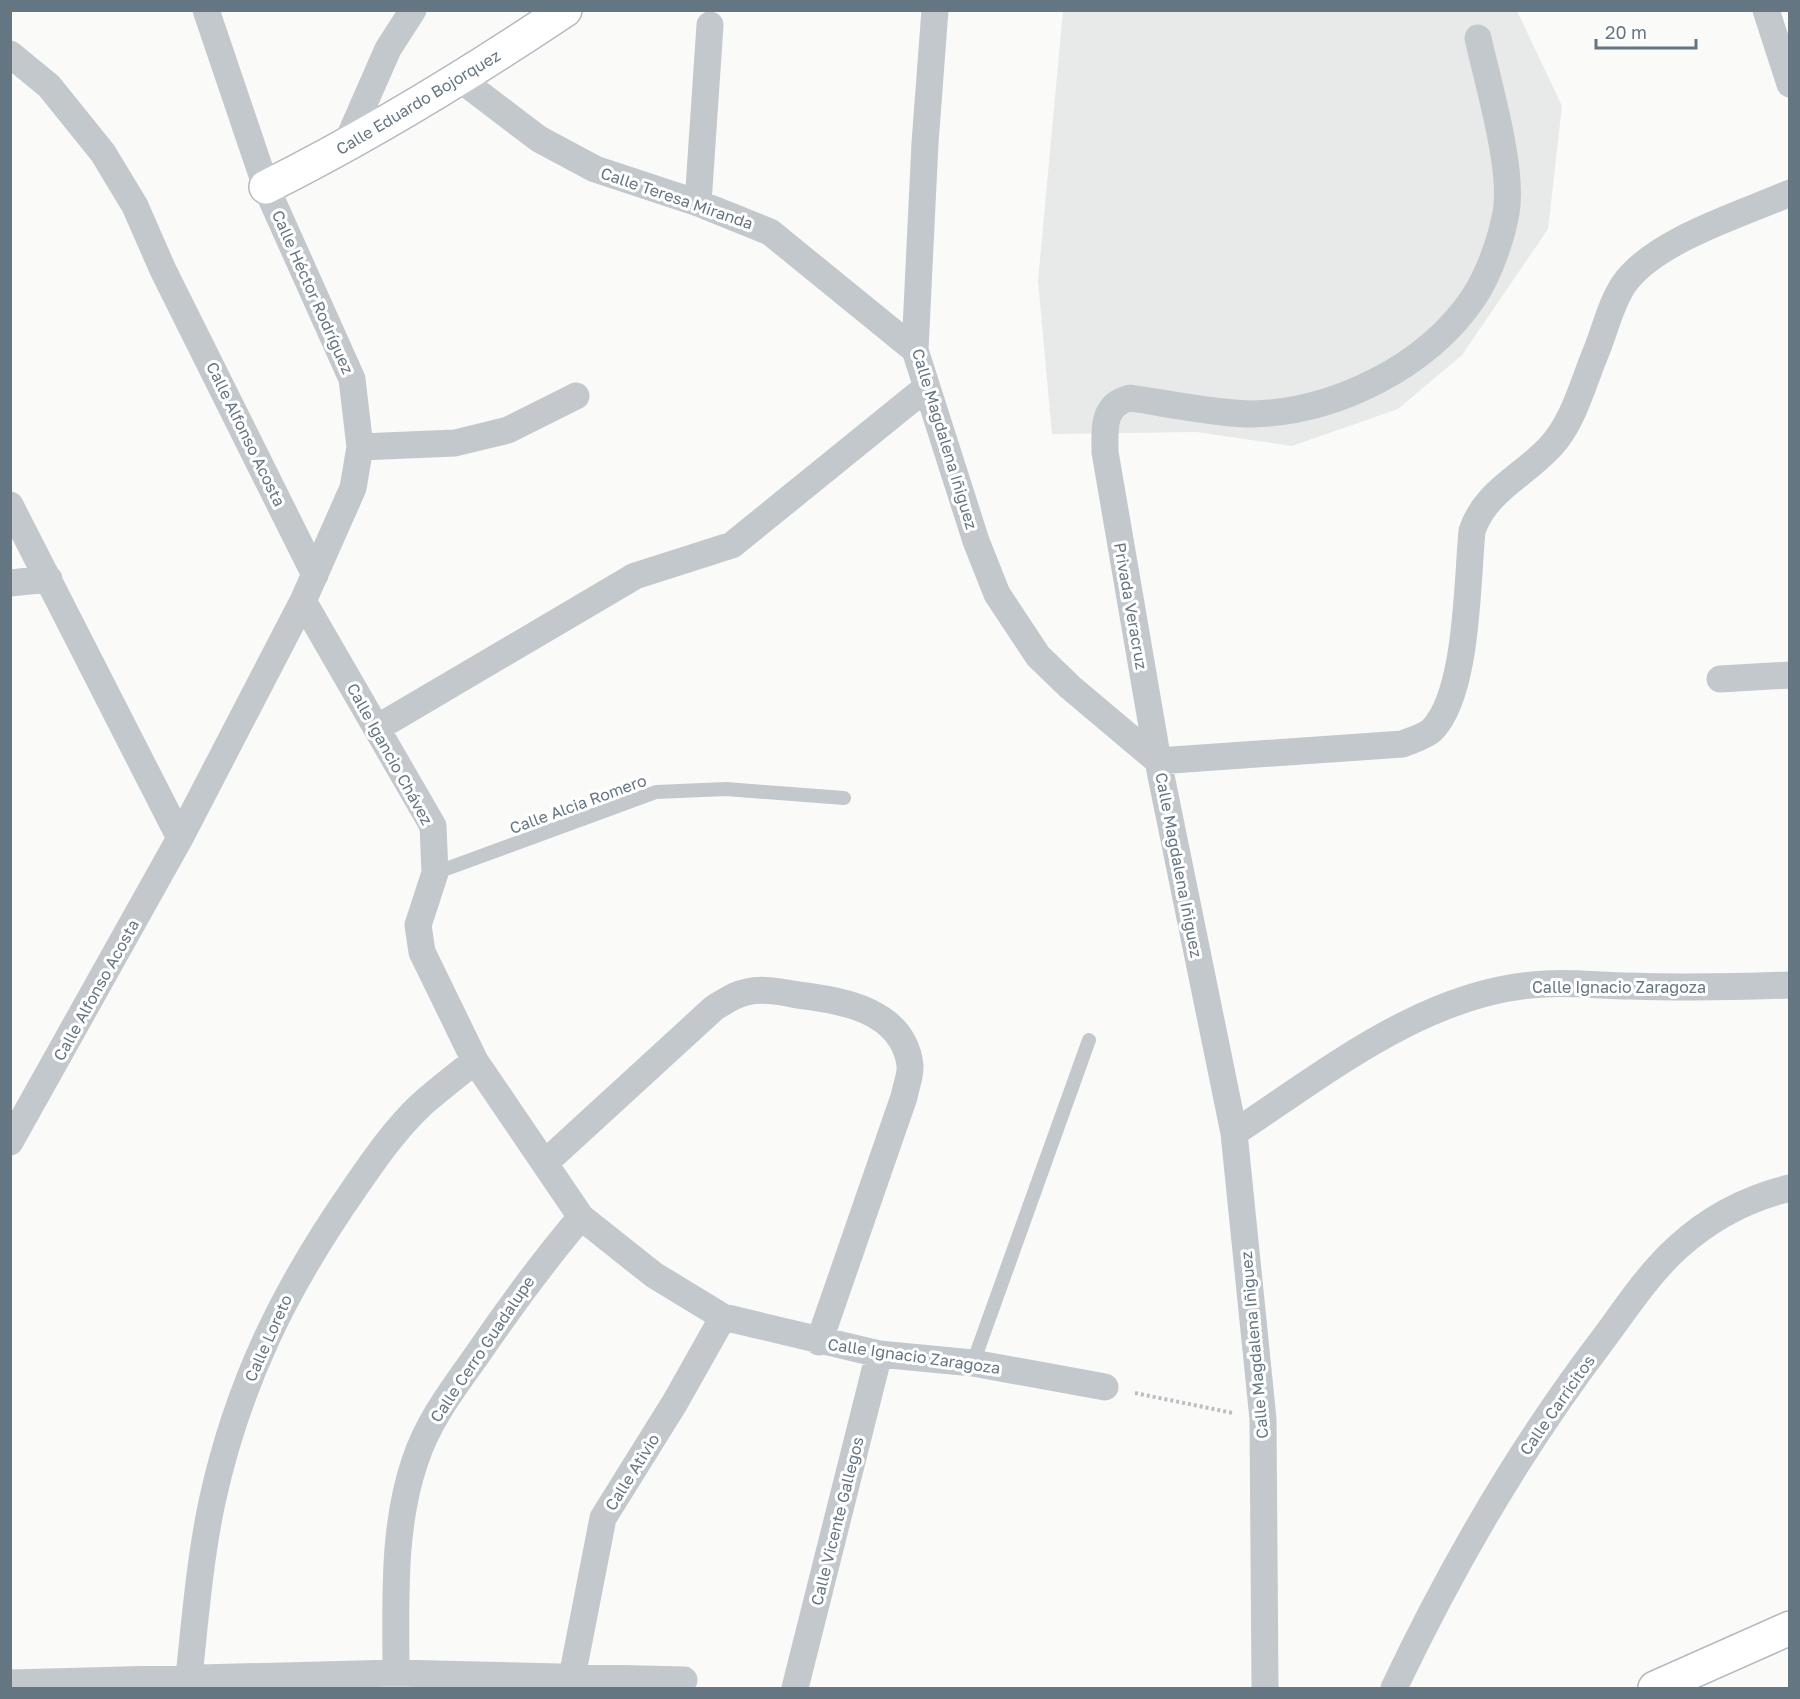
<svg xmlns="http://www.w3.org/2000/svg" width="1800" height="1699" font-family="'Golos Text',sans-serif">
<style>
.built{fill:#e8e9e9}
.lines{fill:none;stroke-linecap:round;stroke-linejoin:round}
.secondary-casing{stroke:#b3babf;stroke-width:36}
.path{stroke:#bbbfc2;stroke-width:4;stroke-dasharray:3 3;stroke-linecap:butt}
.lane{stroke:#c3c8cc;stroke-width:14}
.street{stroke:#c3c8cc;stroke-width:27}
.secondary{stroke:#fff;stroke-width:33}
.labels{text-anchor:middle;stroke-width:6;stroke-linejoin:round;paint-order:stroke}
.street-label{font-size:16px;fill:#657683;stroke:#fff}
</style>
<rect width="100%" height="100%" fill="#fafaf8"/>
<path class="built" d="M1063,11H1517L1562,106L1548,229L1462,355L1398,409L1292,446L1196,432L1052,434L1038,281Z"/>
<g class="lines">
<g class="secondary-casing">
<path id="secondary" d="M266,187C370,135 468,75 565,10
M1655,1688L1790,1628"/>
</g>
<path class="path" d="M1135,1393L1233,1413"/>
<path class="lane" d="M435,873L656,792L726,789L844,798
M973,1363L1089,1040"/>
<path class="street" d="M935,10L925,143L915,350L976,541L997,594L1038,656L1070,687L1158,761L1234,1133L1263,1419L1265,1688
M1766,10L1790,84
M1478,38C1488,84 1514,169 1506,213C1501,240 1489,274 1474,297C1427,367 1335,412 1252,414C1217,414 1166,403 1130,398C1102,405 1105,428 1105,452L1158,761L1403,744C1412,740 1426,736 1432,730C1468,693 1467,582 1472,531C1485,491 1524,476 1551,446C1574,421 1583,383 1596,352C1605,330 1611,303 1624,284C1655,240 1740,215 1790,193
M10,54L49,86L103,153L135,206L163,270L315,575
M460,79L539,139L595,169L698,203L770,232L915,350
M345,147L388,49L413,10
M698,203L710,25
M360,447L455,443L508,430L576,396
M10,505L180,838
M10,583L49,579
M303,601L433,826L435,873L418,925L422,952L475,1061L581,1217L654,1275L723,1317L879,1354L973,1363L1105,1387
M1720,679L1790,675
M377,728L635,576L732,545L927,387
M1234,1133C1327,1072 1428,989 1545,984C1573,982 1602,986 1631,986C1684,988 1737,987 1790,985
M10,1142L180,838L303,601L353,488L360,447L352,379L266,187L206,10
M546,1162L714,1008C724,1002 735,994 747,992C763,988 781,992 798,995C841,1000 903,1010 910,1065C911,1074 906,1087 904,1097L819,1342
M396,1673C396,1603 392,1528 415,1461C428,1421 453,1389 477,1355C510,1307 543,1261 581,1217
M189,1677C195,1619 200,1559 212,1502C238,1383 285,1288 354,1189C374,1160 396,1128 422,1104C439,1089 457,1075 475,1061
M572,1677L603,1518L674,1404L723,1317
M10,1683L396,1673L684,1680
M795,1688L879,1354
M1394,1688C1452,1566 1519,1450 1601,1342C1625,1310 1648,1274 1678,1247C1710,1218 1748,1198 1790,1188"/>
<use href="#secondary" class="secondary"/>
</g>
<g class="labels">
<g class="street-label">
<text transform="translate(418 102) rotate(-31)" y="6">Calle Eduardo Bojorquez</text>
<text transform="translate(677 198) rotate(19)" y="6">Calle Teresa Miranda</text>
<text transform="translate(313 292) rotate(66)" y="6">Calle Héctor Rodríguez</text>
<text transform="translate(246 434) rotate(64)" y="6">Calle Alfonso Acosta</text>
<text transform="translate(945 439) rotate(73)" y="6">Calle Magdalena Iñiguez</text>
<text transform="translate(1131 606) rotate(80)" y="6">Privada Veracruz</text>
<text transform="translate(390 754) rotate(61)" y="6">Calle Igancio Chávez</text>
<text transform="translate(578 804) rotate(-20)" y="6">Calle Alcia Romero</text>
<text transform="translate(1179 865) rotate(79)" y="6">Calle Magdalena Iñiguez</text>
<text x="1619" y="993">Calle Ignacio Zaragoza</text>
<text transform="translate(96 990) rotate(-61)" y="6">Calle Alfonso Acosta</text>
<text transform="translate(268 1338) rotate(-66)" y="6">Calle Loreto</text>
<text transform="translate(1254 1345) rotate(-95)" y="6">Calle Magdalena Iñiguez</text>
<text transform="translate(482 1349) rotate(-56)" y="6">Calle Cerro Guadalupe</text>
<text transform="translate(914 1356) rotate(8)" y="6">Calle Ignacio Zaragoza</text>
<text transform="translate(1557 1405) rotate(-55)" y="6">Calle Carricitos</text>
<text transform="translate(632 1472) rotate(-58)" y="6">Calle Ativio</text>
<text transform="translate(837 1521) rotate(-76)" y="6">Calle Vicente Gallegos</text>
</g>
</g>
<rect width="1800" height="1699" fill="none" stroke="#657683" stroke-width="24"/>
<path d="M1596 39v9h100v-9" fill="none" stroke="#657683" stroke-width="3"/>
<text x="1605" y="39" font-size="18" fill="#657683" stroke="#ffffff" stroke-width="4.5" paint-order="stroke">20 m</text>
</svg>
